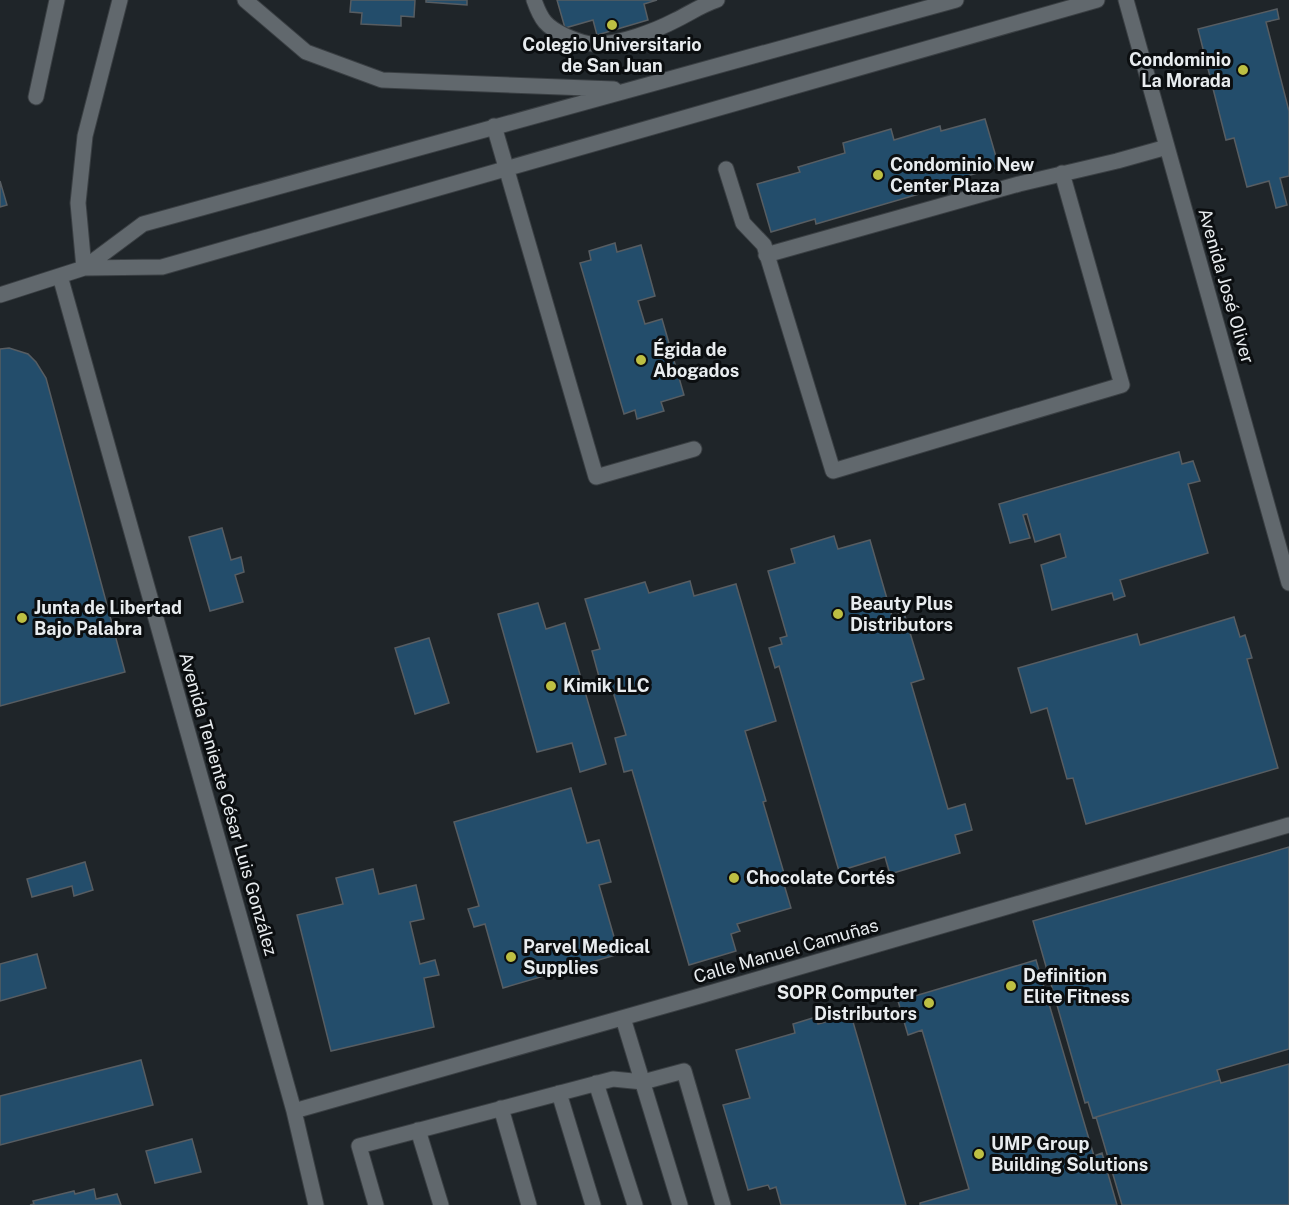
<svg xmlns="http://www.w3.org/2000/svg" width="1289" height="1205" font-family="'Public Sans',sans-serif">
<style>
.building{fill:#234d6b;stroke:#575d62;stroke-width:1.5}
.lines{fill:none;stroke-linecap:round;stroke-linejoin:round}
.minor-casing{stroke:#3a3f43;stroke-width:17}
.minor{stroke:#61686d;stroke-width:15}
.poi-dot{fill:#bdbf43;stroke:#0b0e10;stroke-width:2}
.labels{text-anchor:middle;stroke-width:6;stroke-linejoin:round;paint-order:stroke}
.poi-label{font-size:18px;font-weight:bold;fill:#e8ecef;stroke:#0b0e10;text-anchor:start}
.street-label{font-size:18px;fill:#e8ecef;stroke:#0b0e10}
</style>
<rect width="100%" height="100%" fill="#1f2529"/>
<path class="building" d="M351,0H415L414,17L401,16V26L361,24L362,13L350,12Z
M426,0H467V5L426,2Z
M557,0H657L644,4L648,20L597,35L593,20L565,28Z
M1277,9L1279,19L1266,22L1289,111V176L1280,178L1287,205L1276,208L1269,181L1247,187L1234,138L1226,140L1198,29Z
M985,119L999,167L956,179L957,183L816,224L815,219L771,232L757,184L800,172L798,167L845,153L843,143L891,129L894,140L940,126L941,131Z
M0,181L7,205L0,207Z
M615,243L617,252L641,245L655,296L638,301L645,324L662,319L684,395L661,402L664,411L637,419L635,410L624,414L580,263L591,260L589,251Z
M9,348L28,354L36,362L46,378L125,672L0,706V349Z
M1179,452L1182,464L1193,461L1200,481L1188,484L1208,553L1120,580L1125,596L1114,600L1112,593L1052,610L1041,565L1066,557L1060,534L1035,542L1027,514L1023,515L1030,538L1010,543L999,504Z
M222,528L231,560L241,557L244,572L235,575L243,602L210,611L189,537Z
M834,536L838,549L870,540L892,616L904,613L924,679L911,683L948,809L965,804L972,830L955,835L960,853L890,874L885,857L839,871L779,666L775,668L769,648L782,644L780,638L787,636L768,571L795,563L791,549Z
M690,581L694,596L736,584L776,721L745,731L766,801L763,802L786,880L783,881L791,908L737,924L740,931L731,934L736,951L689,965L632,770L624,772L615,738L626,735L610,682L601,684L592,651L600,649L585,599L645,582L649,593Z
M538,603L546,629L565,623L606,764L580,772L572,743L537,752L498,614Z
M1234,617L1240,637L1245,635L1252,658L1247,659L1278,768L1086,824L1073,778L1067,779L1047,708L1031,713L1018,668L1137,634L1140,645Z
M429,638L449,703L415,714L395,648Z
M571,788L587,843L599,840L611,882L599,885L619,954L503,988L485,924L474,927L468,909L479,906L454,822Z
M1289,847V1049L1217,1070L1220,1080L1093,1118L1088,1102L1085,1103L1033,921Z
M85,862L93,890L74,896L72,886L32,897L27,879Z
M373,869L379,894L416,885L424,919L410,922L420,964L435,960L439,975L424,978L434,1027L331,1051L297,915L343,904L336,878Z
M37,954L46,988L0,1001V964Z
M1036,960L1094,1156L1102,1153L1117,1205H920V1203L969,1189L922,1030L908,1035L898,1001Z
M851,1015L906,1205H781L776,1187L770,1189L768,1185L748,1190L723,1105L750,1098L736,1050L795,1033L793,1024L816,1017L818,1024Z
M141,1060L153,1105L0,1145V1096Z
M1289,1064V1205H1122L1096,1117L1220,1080L1221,1083Z
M192,1139L201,1172L155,1183L146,1151Z
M94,1189L96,1199L117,1194L121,1205H30L34,1204L33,1201L74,1191L75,1194Z"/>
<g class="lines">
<g class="minor-casing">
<path id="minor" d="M245,0L306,52L382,80L614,89
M534,0C541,20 546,27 566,36C575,40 587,45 597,44C620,44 655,31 676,20C690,13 702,5 717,0
M1126,0L1289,583
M36,97L57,0
M494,126L596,477L694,449
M726,169L743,223L764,245L833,471L1122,385L1062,173
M766,255L1019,184L1117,161L1167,147
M84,268L143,224L956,0
M84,268L78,203L85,136L120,0
M60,276L294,1111L316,1205
M0,295L84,268L162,267L1097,0
M623,1018L680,1205
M596,1083L635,1205
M559,1093L593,1205
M501,1108L529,1205
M294,1111L703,995L1289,825
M418,1130L441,1205
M376,1205L359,1146L613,1079L643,1082L684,1071L723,1205"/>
</g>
<use href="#minor" class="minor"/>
</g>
<g class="poi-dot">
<circle cx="612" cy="25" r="6"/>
<circle cx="1243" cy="70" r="6"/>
<circle cx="878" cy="175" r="6"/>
<circle cx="641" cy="360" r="6"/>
<circle cx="838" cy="614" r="6"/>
<circle cx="22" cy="618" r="6"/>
<circle cx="551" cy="686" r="6"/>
<circle cx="734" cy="878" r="6"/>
<circle cx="511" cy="957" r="6"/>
<circle cx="1011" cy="986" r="6"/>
<circle cx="929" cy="1003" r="6"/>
<circle cx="979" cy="1154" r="6"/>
</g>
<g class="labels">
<g class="poi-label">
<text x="612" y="51" text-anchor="middle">Colegio Universitario<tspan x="612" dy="21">de San Juan</tspan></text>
<text x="1231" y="66" text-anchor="end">Condominio<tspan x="1231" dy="21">La Morada</tspan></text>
<text x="890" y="171">Condominio New<tspan x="890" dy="21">Center Plaza</tspan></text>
<text x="653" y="356">Égida de<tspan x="653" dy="21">Abogados</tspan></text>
<text x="850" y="610">Beauty Plus<tspan x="850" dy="21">Distributors</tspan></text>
<text x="34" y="614">Junta de Libertad<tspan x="34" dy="21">Bajo Palabra</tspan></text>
<text x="563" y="692">Kimik LLC</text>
<text x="746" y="884">Chocolate Cortés</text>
<text x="523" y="953">Parvel Medical<tspan x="523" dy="21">Supplies</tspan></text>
<text x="1023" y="982">Definition<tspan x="1023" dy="21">Elite Fitness</tspan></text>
<text x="917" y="999" text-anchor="end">SOPR Computer<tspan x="917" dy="21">Distributors</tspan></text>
<text x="991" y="1150">UMP Group<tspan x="991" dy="21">Building Solutions</tspan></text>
</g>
<g class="street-label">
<text transform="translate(1226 286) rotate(74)" y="6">Avenida José Oliver</text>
<text transform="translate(228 804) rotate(74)" y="6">Avenida Teniente César Luis González</text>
<text transform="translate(786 951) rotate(-16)" y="6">Calle Manuel Camuñas</text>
</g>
</g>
</svg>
